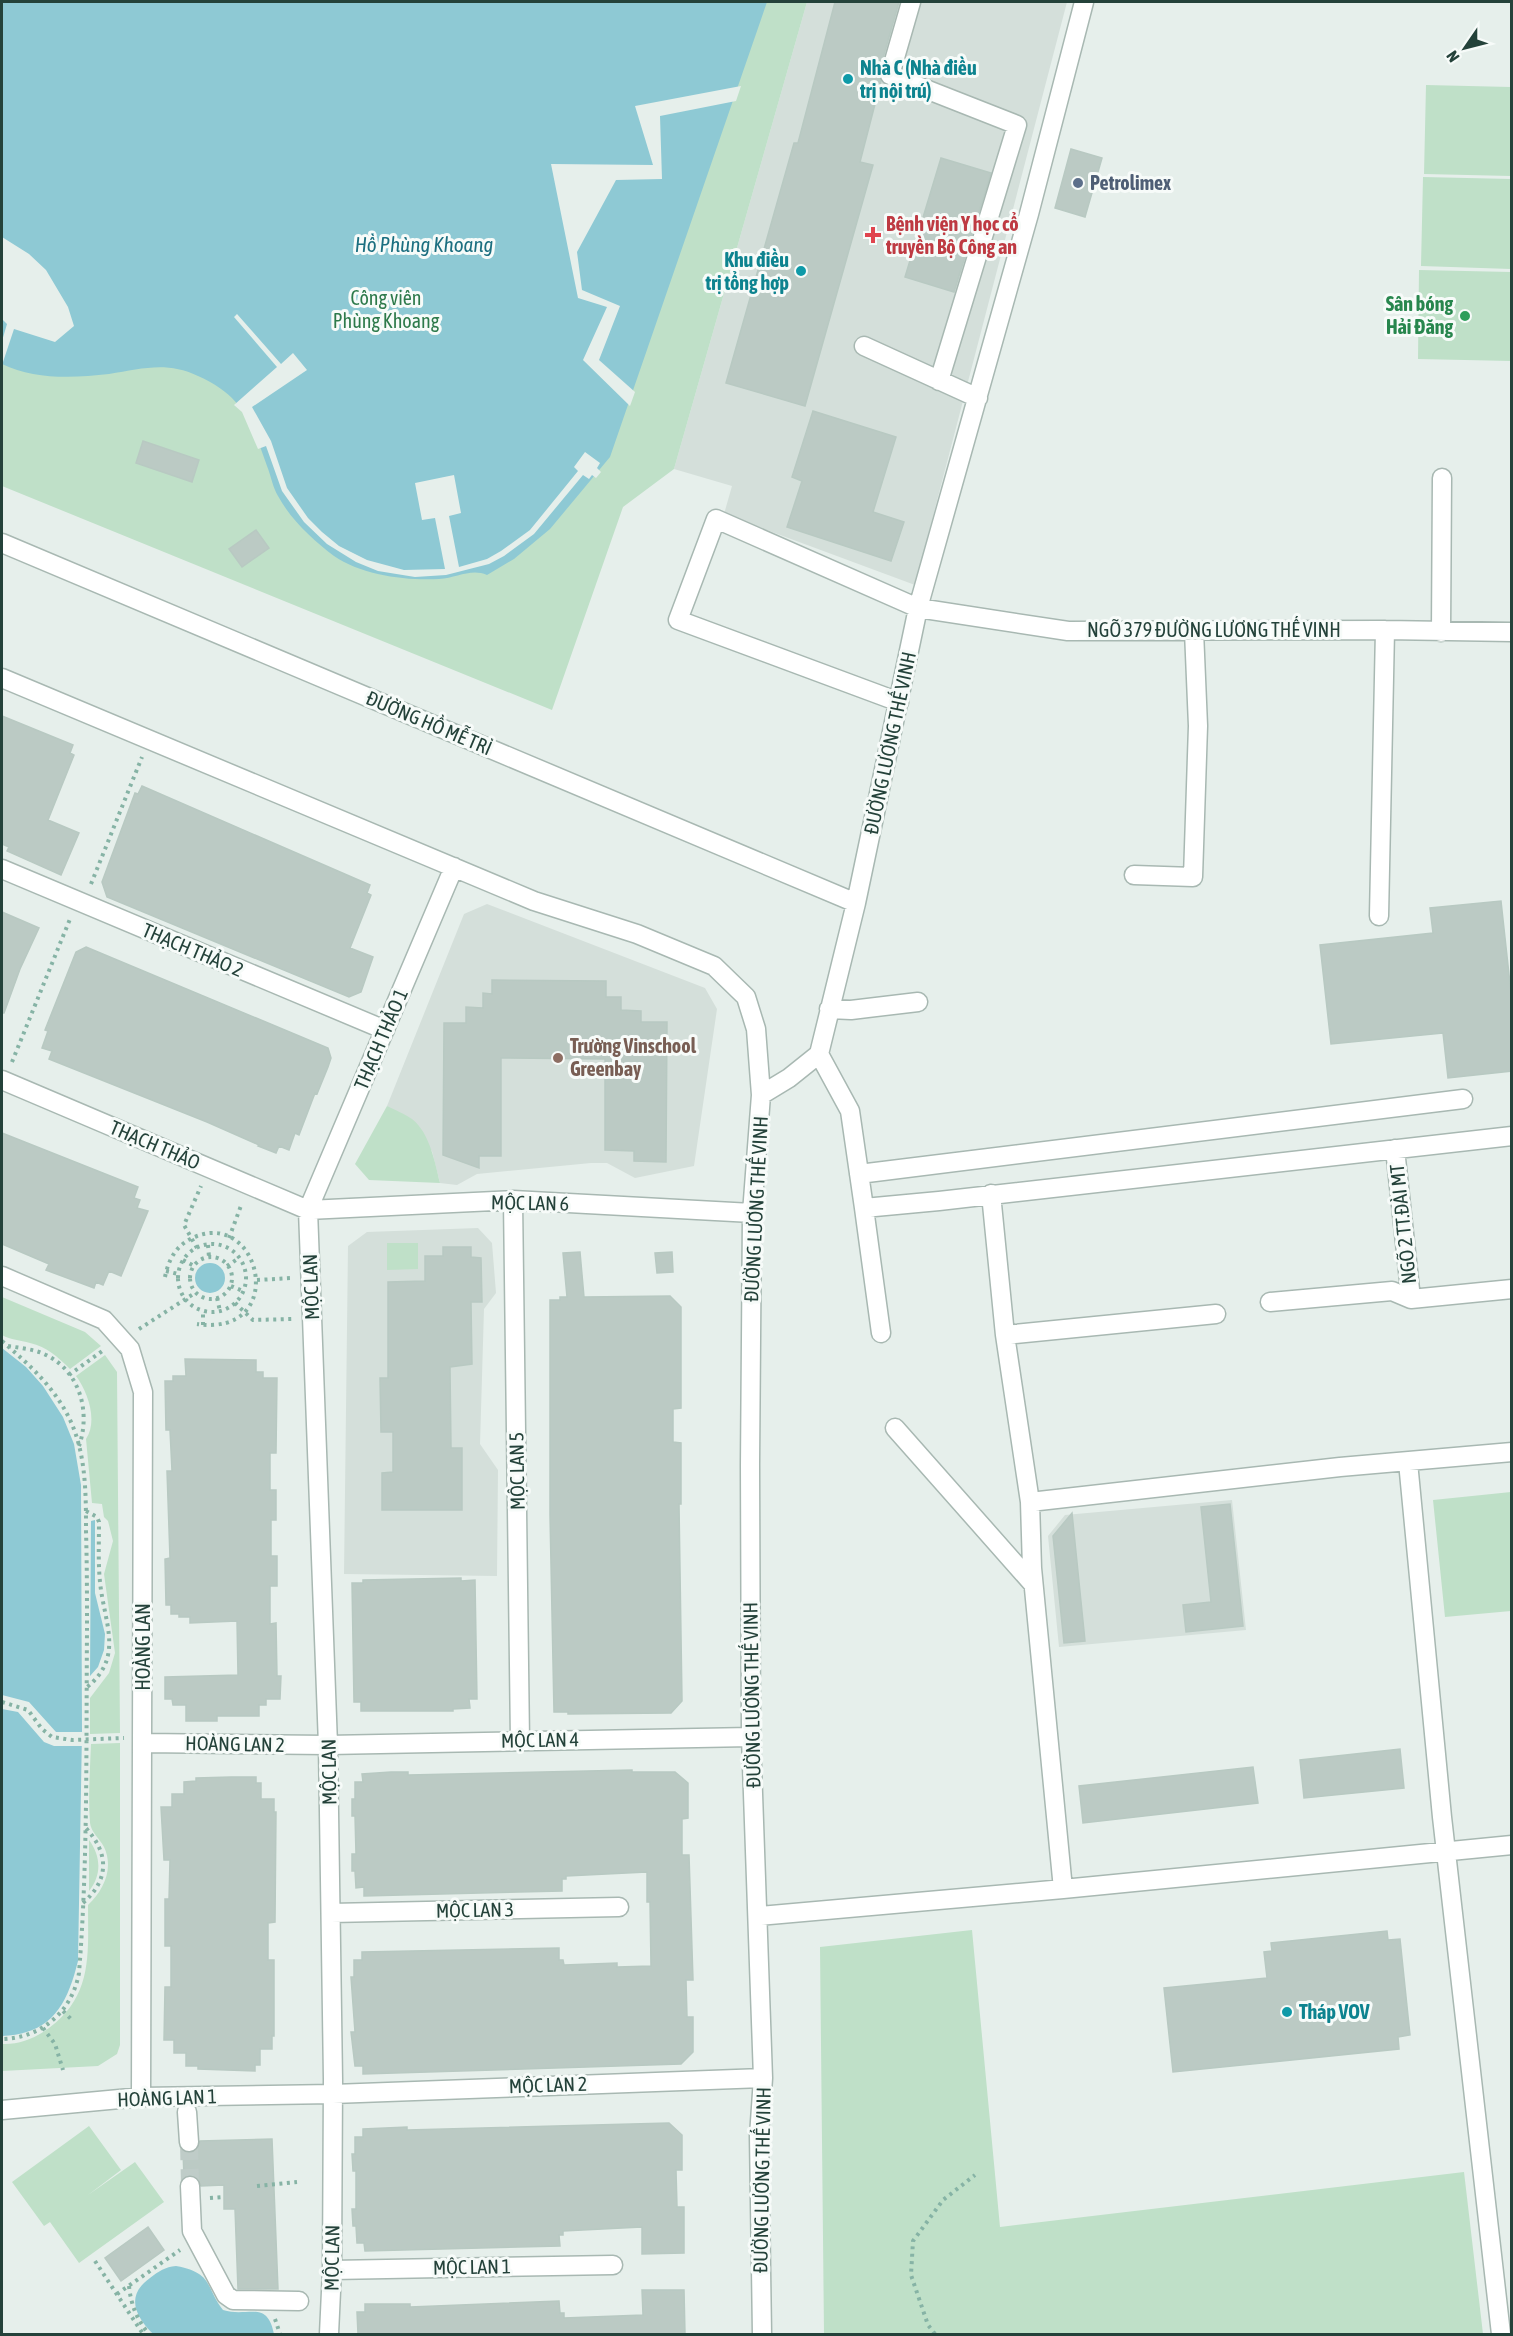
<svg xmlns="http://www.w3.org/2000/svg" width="1513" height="2336" font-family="'Asap Condensed',sans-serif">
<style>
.built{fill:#d4dfda}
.green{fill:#bfe0c8}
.water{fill:#8ec9d4}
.pier{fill:#e6efeb}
.building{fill:#bbcac4;stroke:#b8c9c2;stroke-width:1.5}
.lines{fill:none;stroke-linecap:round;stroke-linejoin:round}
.minor-tunnel{stroke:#bfccc8;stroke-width:18;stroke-dasharray:18 9;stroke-linecap:butt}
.minor-casing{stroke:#a8b8b2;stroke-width:21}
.path{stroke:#86b3a5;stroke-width:4;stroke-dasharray:3 4.5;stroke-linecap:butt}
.minor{stroke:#fff;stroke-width:18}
.culture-dot{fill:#0f9aa8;stroke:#f7fbf9;stroke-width:2}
.service-dot{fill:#5c6f8a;stroke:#f7fbf9;stroke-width:2}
.health-dot{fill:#e0444e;stroke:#f7fbf9;stroke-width:2}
.leisure-dot{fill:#2e9e5b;stroke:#f7fbf9;stroke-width:2}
.education-dot{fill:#8d6e63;stroke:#f7fbf9;stroke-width:2}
.labels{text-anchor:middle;stroke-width:6;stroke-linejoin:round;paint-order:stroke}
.culture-label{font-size:20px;font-weight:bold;fill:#0d838f;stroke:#f7fbf9;text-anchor:start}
.service-label{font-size:20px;font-weight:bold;fill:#4e5e75;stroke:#f7fbf9;text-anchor:start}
.health-label{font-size:20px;font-weight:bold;fill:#be3a42;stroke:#f7fbf9;text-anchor:start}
.park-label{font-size:20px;fill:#2d7a4b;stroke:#f7fbf9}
.leisure-label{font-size:20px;font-weight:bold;fill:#27864d;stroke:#f7fbf9;text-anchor:end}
.street-label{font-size:20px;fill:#24423a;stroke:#f7fbf9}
.education-label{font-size:20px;font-weight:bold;fill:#785e54;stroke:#f7fbf9;text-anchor:start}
.water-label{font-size:21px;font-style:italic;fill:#1c6f80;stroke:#f7fbf9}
</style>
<rect width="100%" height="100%" fill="#e6efeb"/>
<path class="built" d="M807,2H1067L915,585L724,514L732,486L674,469Z
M487,904L705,988L717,1009L694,1166L635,1178L607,1163H591L477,1174L457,1185L440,1183L432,1151L387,1106L464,914Z
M478,1228L492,1243L496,1293L484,1309L480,1444L498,1470L497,1576L344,1574L348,1246L367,1232Z
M1232,1500L1246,1630L1059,1647L1048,1536L1065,1515Z"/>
<path class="green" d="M2,2H807L674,469L623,507L552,710L2,486Z
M1426,85L1511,87V176L1424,174Z
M1423,177L1511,179V269L1421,266Z
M1419,270L1511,272V361L1418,359Z
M387,1106C395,1110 405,1114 412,1119C430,1133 435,1163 440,1183L369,1180L355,1164Z
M387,1243H418V1269L387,1270Z
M2,1297L85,1332L101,1346L70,1369C58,1357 47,1347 30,1343C20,1340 11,1340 2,1335Z
M105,1355L117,1372L120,1733L90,1734V1698L109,1673L115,1653L104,1574L113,1541L108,1521L104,1517L102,1504L92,1503L86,1439C98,1421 88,1392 76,1376Z
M1511,1492V1611L1445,1617L1433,1500Z
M120,1743V2045L117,2054L98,2066L2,2071V2044C18,2045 36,2038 49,2028C93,1995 88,1954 88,1905C104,1890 114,1868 104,1847C100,1839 91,1832 90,1823C88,1797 90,1770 91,1744Z
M89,1840C101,1856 102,1875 89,1891Z
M972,1930L1000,2227L1464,2172L1483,2334H824L820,1947Z
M89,2126L121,2170L88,2195L135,2162L164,2202L79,2263L50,2222L44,2226L12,2182Z"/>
<path class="water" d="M2,2H767L610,457L550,529L514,559L487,575C471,568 457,578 439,579C407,581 361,575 334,556C313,540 291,520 278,496C273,488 271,476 267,466C252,423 243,396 198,376C166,361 142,369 109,374C74,378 34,380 2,364Z
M195 1278a15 15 0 1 1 30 0a15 15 0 1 1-30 0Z
M2,1348L26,1367L43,1386L63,1417L74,1444L81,1485L82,1732L78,1961C67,2005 52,2034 2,2036Z
M95,1520V1593L105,1634L104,1650L98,1667L90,1676L91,1521Z
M176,2266C214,2273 205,2287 223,2310C248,2318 267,2299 274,2334H153C134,2315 126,2295 150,2278C159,2271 165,2267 176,2266Z"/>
<path class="pier" d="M741,86L736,101L660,116L662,179L616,180L577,252L582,290L620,306L599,360L635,392L630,406L583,360L607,307L578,298L551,164L653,165L635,106Z
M2,237L29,254L46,270L68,307L74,326L55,342L14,329L2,365V341L7,324L2,319Z
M237,314L281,364L293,353L307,370L252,407L271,441L287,488L308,518L322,532L339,546L367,560L404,570L445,569L435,518L422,520L415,483L454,475L461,513L449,516L459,567L487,559L501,551L530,530L578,471L574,467L585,452L600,463L597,468L601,472L596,478L592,475L589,479L583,475L534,534L504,556L489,564L446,575L415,577L378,571L356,562L327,544L304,522L282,491L266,446L258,449L242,412L234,405L277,367L234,317Z
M2,1695L29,1702L56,1732H82V1746H54L44,1742L18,1712L2,1709Z"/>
<path class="building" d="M835,2H899L879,72L881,81L860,162L873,165L805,406L726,383L794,143H798Z
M1071,149L1102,158L1085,217L1055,208Z
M941,158L991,173L954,292L905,277Z
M813,411L896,437L873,512L904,522L891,561L787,527L802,481L792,477Z
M143,441L199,460L192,482L136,463Z
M256,530L269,548L242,567L229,549Z
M2,716L73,745L70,753L74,755L48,820L79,833L61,875L7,851L9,847L2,844Z
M142,786L370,885L367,893L371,895L350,948L373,957L361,992L349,997L107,897L102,882L135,793L138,794Z
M1501,901L1512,1002V1071L1448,1078L1443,1033L1331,1044L1320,945L1433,933L1430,908Z
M2,912L39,928L20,969L4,1013H2Z
M86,947L328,1048L331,1058L328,1067L317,1094L315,1093L299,1135L295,1133L289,1150L279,1146L276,1153L258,1146L259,1145L207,1122L49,1059L52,1051L42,1048L48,1031L45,1030L76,952Z
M492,980L606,981V997H621V1010L641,1011V1022H667L666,1162L634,1161V1151L605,1150V1059L501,1058V1156H479V1168L443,1155L444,1023H466V1007L483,1008V993L492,994Z
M2,1133L138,1187L134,1198L140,1200L137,1208L148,1211L121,1276L109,1271L103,1285L96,1282L94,1288L46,1270L49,1264L2,1244Z
M443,1247H471V1257L481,1258L482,1302H471L472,1364L450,1367L451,1448H462V1510H382V1473L393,1472V1432H381L380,1378H388V1282L425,1281V1256H443Z
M580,1252L584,1297L670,1296L681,1307V1408L673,1409V1442L681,1443V1504H679L682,1701L671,1713L568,1714V1712H554L550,1515V1300H560V1297H567L563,1253Z
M672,1252L673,1272L657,1273L655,1253Z
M185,1359L256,1360V1372H263V1378H277L276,1453H270V1490H276V1520H271V1556H277V1586H270V1624L276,1623L277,1676H281L280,1699H266V1705H259V1716H217V1721H186V1705H173L172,1699H165V1677L238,1675L237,1621L190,1623V1617H179V1614H171V1605H166L165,1559L170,1558L167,1471H172L170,1430H166L165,1381H173V1376H186Z
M1230,1504L1243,1626L1186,1632L1183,1605L1211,1602L1201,1507Z
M1072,1513L1085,1641L1064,1643L1053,1536Z
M461,1578V1581L475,1580L477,1699H469L470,1708L453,1709V1711H361V1702H354L352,1583H363V1580Z
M1400,1749L1404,1788L1304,1798L1300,1760Z
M1253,1767L1258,1803L1083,1823L1079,1786Z
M632,1770V1772H675L688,1783V1818L682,1819V1855H689L693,1980H686L687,2017H693V2052L681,2064L363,2074V2066H355L351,2032H355L351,1977H354V1960H362V1952L559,1948V1960H563L564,1965L617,1963V1967L651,1966L650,1902H647V1872L566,1876V1879H562V1891L364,1896V1887L356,1888L355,1871H352V1854H356L355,1816H352V1799H355V1782H363L362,1774L391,1772H408V1775Z
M231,1777H256V1783H261V1799H274V1812H276L275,1922L268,1923V1960H274V2036H272V2049H260V2065H255V2071L198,2069V2066H186V2053H174V2040H164L165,1987H171V1946H165V1899H169L170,1860H164L161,1807H172V1794H184V1782L196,1781V1778Z
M1387,1931L1388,1940L1400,1939L1410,2035L1398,2037L1399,2049L1173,2072L1164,1988L1267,1978L1264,1952L1272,1951L1271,1943Z
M669,2123L682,2135V2170H676L677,2207H684V2253L642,2254V2227L563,2231V2235H559L560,2246L365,2251L364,2243H357L356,2226H353L352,2209H356V2171H353L352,2154H355V2137H363V2129L407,2127V2130Z
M272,2139L278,2289H238L235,2209H224V2185L201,2186L196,2176L190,2175L184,2177L183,2151L189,2153L195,2152L200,2141Z
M148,2227L164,2250L121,2281L105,2258Z
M642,2290H684L685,2334H358L357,2312H365V2304H410V2307L559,2301L560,2313H564V2318L643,2315Z"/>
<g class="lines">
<path class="minor-tunnel" d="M189,2142L190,2186"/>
<g class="minor-casing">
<path id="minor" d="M911,2L890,75L1017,125L939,381
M864,346L978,398
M2,543L856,903
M1441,632L1442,478
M2,678L534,901L637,934L714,966L746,997L756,1029L761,1095L752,1213L750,1465L751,1737L763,2078L759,2136L762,2334
M899,702L678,620L716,519L918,608L1068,631L1385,630L1512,632
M2,869L385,1030
M1134,875L1193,877L1198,726L1194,631
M1379,916L1385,630
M829,1009L851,1010L918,1002
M819,1054L850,1111L864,1208L939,1201L1512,1136
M2,1080L308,1210L513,1200L752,1213
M761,1095L789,1078L819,1054L856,903L918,608L1029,214L1084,2
M1395,1149L1411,1299
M859,1174L1463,1099
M991,1194L1005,1335L1030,1502L1032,1568L1063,1889
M513,1200L520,1741
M864,1208L881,1333
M2,1276L104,1320L130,1349L143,1392L141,2097
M1270,1302L1392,1291L1411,1299L1512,1289
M1005,1335L1216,1314
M895,1428L1033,1584
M1408,1462L1442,1817L1501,2334
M1030,1502L1340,1467L1512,1452
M143,1743L328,1745L751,1737
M331,1913L619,1907
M759,1916L1063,1889L1512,1845
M2,2110L141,2097L333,2094L763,2078
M187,2112L189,2142
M190,2186L192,2231L226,2295L233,2300L299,2301
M332,2270L613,2265
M329,2334L332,2270L333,2080L328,1745L308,1210L454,867"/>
</g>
<path class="path" d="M91,884L142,757
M12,1062L70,919
M229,1238L242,1203
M178 1278a34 34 0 1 1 68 0a34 34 0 1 1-68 0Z
M208,1245L209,1257
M197,1248L184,1225L201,1186
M190 1278a21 21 0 1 1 42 0a21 21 0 1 1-42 0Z
M183,1260L194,1266
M227,1266L239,1258
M166,1271L178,1274
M165,1277C169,1257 178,1243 197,1236C262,1212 288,1337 197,1324
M257,1280L292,1278
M231,1286L243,1291
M217,1298L220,1311
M235,1303L253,1320L293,1319
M203,1325V1312
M139,1329L195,1293
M2,1341C32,1367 61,1393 75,1432C86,1463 86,1498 86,1531C87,1564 87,1598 87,1631C86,1745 88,1860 79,1973C72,2012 41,2038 2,2039
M8,1346C20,1348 33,1349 44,1354C80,1370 91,1412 79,1446
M69,1375L105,1349
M86,1511L97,1517L99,1522C99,1542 98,1562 100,1582C104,1623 125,1657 86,1688
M2,1702L28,1710L42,1729L52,1737L72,1740L124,1738
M83,1903C110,1879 109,1853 85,1827
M63,2011L72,2020
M43,2028L55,2044L63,2070
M257,2186L297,2182
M210,2198L224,2197
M95,2261L143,2334
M129,2286C131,2305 137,2320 149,2334
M117,2294L180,2250
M275,2319L280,2334
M935,2334L928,2325L911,2275L913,2241L943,2200L975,2175"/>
<use href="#minor" class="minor"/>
</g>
<g class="culture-dot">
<circle cx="848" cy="79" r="6"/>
<circle cx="801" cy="271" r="6"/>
<circle cx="1287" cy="2012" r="6"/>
</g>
<circle class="service-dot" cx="1078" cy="183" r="6"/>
<path class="health-dot" d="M870 226h6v6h6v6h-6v6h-6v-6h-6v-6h6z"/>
<circle class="leisure-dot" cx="1465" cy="316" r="6"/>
<circle class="education-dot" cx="558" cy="1058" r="6"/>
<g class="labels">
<g class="culture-label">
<text x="860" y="75">Nhà C (Nhà điều<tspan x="860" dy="23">trị nội trú)</tspan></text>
<text x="789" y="267" text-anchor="end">Khu điều<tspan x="789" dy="23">trị tổng hợp</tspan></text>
<text x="1299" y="2019">Tháp VOV</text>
</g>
<g class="service-label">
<text x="1090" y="190">Petrolimex</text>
</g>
<g class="health-label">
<text x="886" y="231">Bệnh viện Y học cổ<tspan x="886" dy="23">truyền Bộ Công an</tspan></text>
</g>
<g class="park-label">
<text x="386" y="305">Công viên<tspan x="386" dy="23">Phùng Khoang</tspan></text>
</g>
<g class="leisure-label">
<text x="1453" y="311">Sân bóng<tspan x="1453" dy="23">Hải Đăng</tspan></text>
</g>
<g class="street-label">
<text x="1214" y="637">NGÕ 379 ĐƯỜNG LƯƠNG THẾ VINH</text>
<text transform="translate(429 723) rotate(23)" y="7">ĐƯỜNG HỒ MỄ TRÌ</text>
<text transform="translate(890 743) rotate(-78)" y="7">ĐƯỜNG LƯƠNG THẾ VINH</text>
<text transform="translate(193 950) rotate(23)" y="7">THẠCH THẢO 2</text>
<text transform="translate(381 1039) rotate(-67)" y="7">THẠCH THẢO 1</text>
<text transform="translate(155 1145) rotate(23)" y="7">THẠCH THẢO</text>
<text transform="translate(530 1203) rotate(1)" y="7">MỘC LAN 6</text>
<text transform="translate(756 1209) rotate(-87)" y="7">ĐƯỜNG LƯƠNG THẾ VINH</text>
<text transform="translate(1403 1224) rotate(-96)" y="7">NGÕ 2 TT.ĐÀI MT</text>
<text transform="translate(311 1287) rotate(-92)" y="7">MỘC LAN</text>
<text transform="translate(517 1471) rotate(-91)" y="7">MỘC LAN 5</text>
<text transform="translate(143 1647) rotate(-90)" y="7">HOÀNG LAN</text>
<text transform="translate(752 1695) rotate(-91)" y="7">ĐƯỜNG LƯƠNG THẾ VINH</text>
<text transform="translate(540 1740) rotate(-1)" y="7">MỘC LAN 4</text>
<text transform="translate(235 1744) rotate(1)" y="7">HOÀNG LAN 2</text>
<text transform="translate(329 1772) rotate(-91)" y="7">MỘC LAN</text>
<text transform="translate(475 1910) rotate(-1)" y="7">MỘC LAN 3</text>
<text transform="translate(548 2085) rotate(-2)" y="7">MỘC LAN 2</text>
<text transform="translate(167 2098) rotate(-2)" y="7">HOÀNG LAN 1</text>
<text transform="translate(762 2180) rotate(-89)" y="7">ĐƯỜNG LƯƠNG THẾ VINH</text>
<text transform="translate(332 2258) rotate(-89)" y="7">MỘC LAN</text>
<text transform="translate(472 2267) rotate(-1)" y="7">MỘC LAN 1</text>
</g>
<g class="education-label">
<text x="570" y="1053">Trường Vinschool<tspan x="570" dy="23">Greenbay</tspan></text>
</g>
<g class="water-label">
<text x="424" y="252">Hồ Phùng Khoang</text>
</g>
</g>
<rect width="1513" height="2336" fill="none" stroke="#24423a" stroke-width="6"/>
<g transform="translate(1465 48) rotate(235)" stroke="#f7fbf9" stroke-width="4.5" paint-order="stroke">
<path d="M0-4.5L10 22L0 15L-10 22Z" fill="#24423a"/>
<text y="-9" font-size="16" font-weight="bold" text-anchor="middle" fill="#24423a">N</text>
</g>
</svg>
